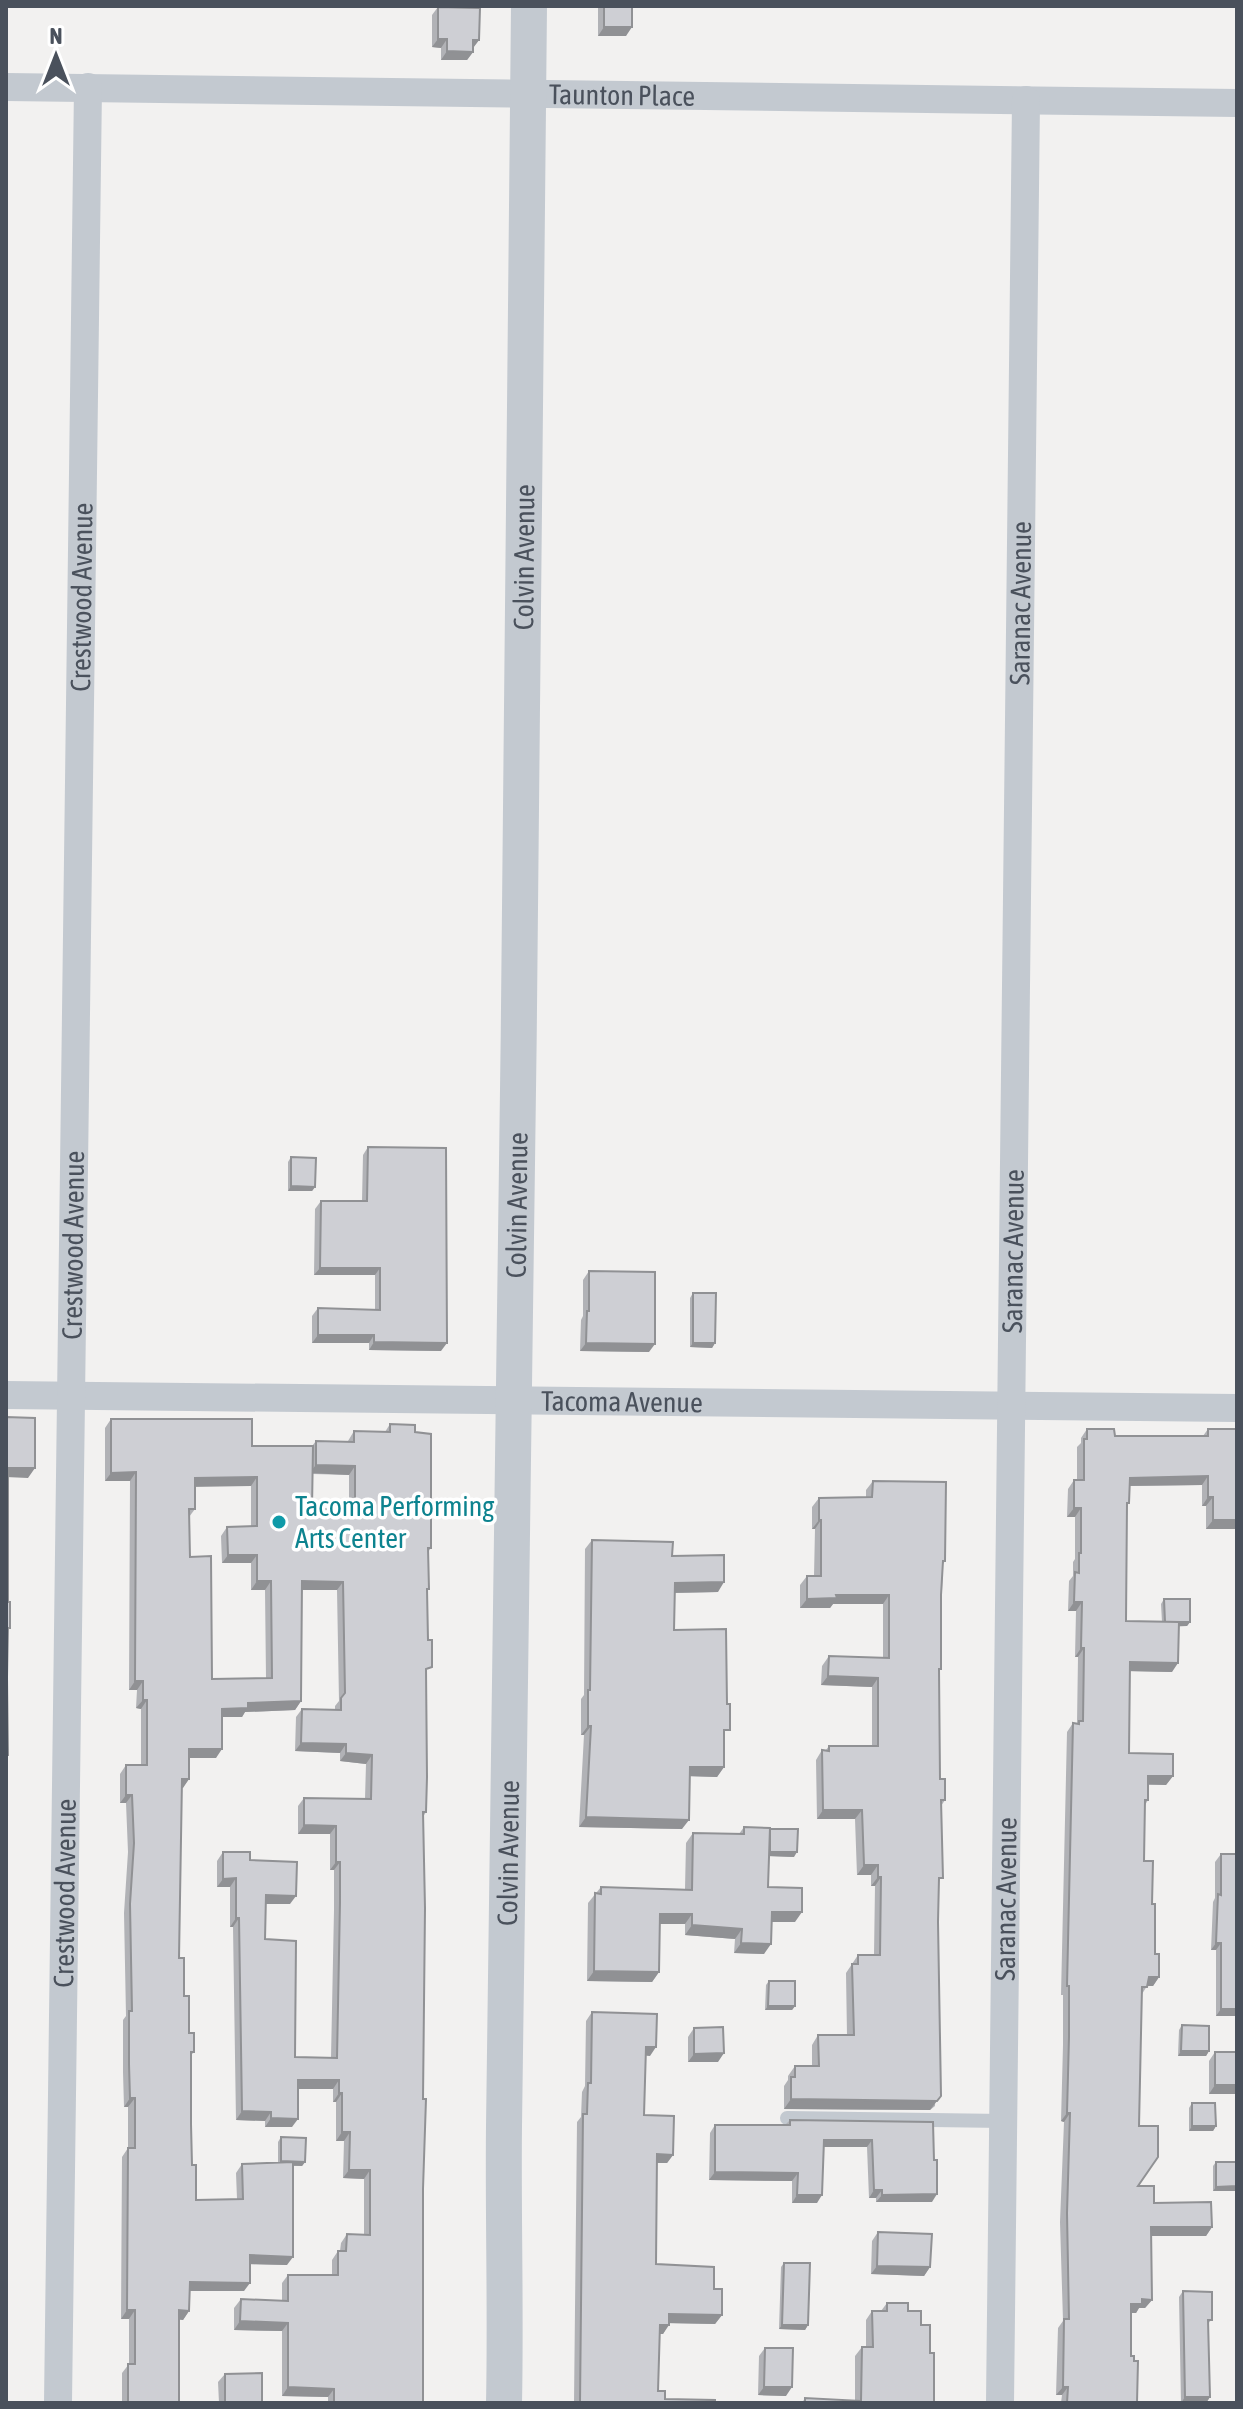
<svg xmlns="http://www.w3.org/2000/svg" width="1243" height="2409" font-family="'Asap Condensed',sans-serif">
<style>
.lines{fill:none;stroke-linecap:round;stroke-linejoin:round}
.service{stroke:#c3c9d0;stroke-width:14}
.minor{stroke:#c3c9d0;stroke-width:28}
.tertiary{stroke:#c3c9d0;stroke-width:36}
.wall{fill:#b1b2b6;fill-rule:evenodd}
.shaded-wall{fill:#909194}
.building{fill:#cecfd4;stroke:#909194;stroke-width:2;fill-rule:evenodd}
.culture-dot{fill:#0f9aa8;stroke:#fff;stroke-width:3}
.labels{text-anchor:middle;stroke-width:7;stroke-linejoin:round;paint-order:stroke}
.street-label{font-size:28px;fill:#4a515c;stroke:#fff}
.culture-label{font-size:28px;fill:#0d838f;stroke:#fff;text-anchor:start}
</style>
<rect width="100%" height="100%" fill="#f2f1f0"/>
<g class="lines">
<path class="service" d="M787,2118L1004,2121"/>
<g class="minor">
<path id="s1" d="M6,87L1237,103"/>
<path id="s2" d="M6,1395L1237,1408"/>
<path id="s3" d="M58,2403L88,87"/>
<path id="s4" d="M1000,2403L1026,100"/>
</g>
<path class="tertiary" id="s5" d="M504,2403C506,2311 503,2218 504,2126C515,1419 523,713 529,6"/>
</g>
<path class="wall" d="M598,6H632L626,36H598Z
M438,7L479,40L473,48V52L467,60H441V48L432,47V15Z
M368,1147L441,1351L369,1350V1343H312V1316L318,1308L375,1310V1275H314L315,1209L321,1201H362L363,1155Z
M291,1157L315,1187L312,1191H288V1162Z
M589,1271L649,1352L580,1351L581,1320L583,1316V1280Z
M693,1293L715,1343L712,1348L690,1347V1298Z
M111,1419L252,1446H312L316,1441H348L354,1431L385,1432L390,1424L415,1432L431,1548L428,1552L427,1592L426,1812L423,1817L422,2333L423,2403H328V2397L282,2396V2331L234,2330V2308L241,2299L282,2301V2283L288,2275H332V2260L338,2251H340L341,2243L347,2234L364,2235V2179L343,2178L344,2141H336V2102H333V2089H298L292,2127H265V2121L236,2120L233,1927H230V1887H217V1861L223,1852L250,1860L290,1904H266L265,1939L295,2057L331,2058L334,1910V1870H330V1834H298V1806L304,1798L365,1799L366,1764L340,1761V1753L295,1751L296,1717L302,1709L335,1710V1706L339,1701L337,1590H301V1701L295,1710L245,1712L242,1717H222L216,1758H189V1779L182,1788L179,1958L189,2033L194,2052L191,2055L192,2165L196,2200L237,2199L236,2173L242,2164L278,2163V2142L281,2137L305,2162L302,2166H293L287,2265L250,2264L244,2291H190L189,2311L183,2320L179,2319V2403H122V2373L129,2364V2319H121L122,2157L128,2148V2107H124L123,2072V2020L126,2016L124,1913L128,1852L126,1803H120V1774L126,1765H141V1709L136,1708L137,1690H129L130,1481H105V1428ZM313,1474L349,1475V1509H312ZM195,1486H251V1526L227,1527L221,1536L222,1563H251V1590H265L266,1678L212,1679L190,1557L189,1517L195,1509Z
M1087,1429L1115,1436H1203L1208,1429L1237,1529H1206V1506H1202V1485L1130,1486L1127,1507L1126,1621L1162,1622L1161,1604L1164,1599L1190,1622L1187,1626H1179L1172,1672L1130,1671L1129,1753L1173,1776L1166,1785H1148V1800L1145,1805L1144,1861L1152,1904L1155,1954L1159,1977L1153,1986H1147L1142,1994L1138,2186L1154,2203L1212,2227L1206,2236H1151L1152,2300L1145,2308H1139L1136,2313H1131V2356L1137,2403H1061L1062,2395H1056L1058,2328L1063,2321L1060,2222L1064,2122L1061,2121L1063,2045V1995H1061L1067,1732L1073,1723H1077L1078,1657H1075L1076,1611H1068L1069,1581L1073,1576V1562L1075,1559V1517H1067L1068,1489L1074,1480H1077V1447L1081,1443V1438Z
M873,1481L945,1561L943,1564L939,1672L940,1779L945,1800L941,1806L938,1922L935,2106L930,2110L784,2109V2086L788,2080V2076L795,2066H812V2045L818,2035H847L846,1973L858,1955H874L875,1886H871V1875H857L855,1819H817L816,1760L822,1750H826L829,1746H872V1687L821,1685L822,1666L829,1656L883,1658V1604H833L830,1608H800V1585L807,1576H814L815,1529H812V1507L819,1498L866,1497V1490Z
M592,1540L672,1556L718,1592L674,1593V1630L724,1738V1767L717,1777L690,1776L682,1829L579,1827L584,1735H581V1699L584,1695L585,1549Z
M744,1827L794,1857L769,1856L768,1887L795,1922H771L764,1954L734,1953L735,1939L685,1935V1924H660L659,1972L652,1982L587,1981L588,1903L601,1887L685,1889L686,1843L693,1833L739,1834Z
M1221,1854L1237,2016H1216V1950H1211L1213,1902L1215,1898V1862Z
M769,1981L795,2006L792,2010H765L766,1985Z
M592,2012L650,2056L646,2055L644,2115L673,2155L667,2163H657L656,2264L714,2289L722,2315L715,2324L669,2323L663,2334H660L658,2391L665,2399L715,2403H574L577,2122L581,2117L582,2092L585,2086L586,2021Z
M1182,2025L1209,2051L1206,2056H1178L1179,2030Z
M694,2028L718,2062H688V2037Z
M1215,2052L1237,2094H1209V2061Z
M1192,2103L1216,2126L1213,2131H1189V2108Z
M790,2120L933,2122L932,2202H876V2198H869L867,2147H824L817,2203H792V2181L709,2180L710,2133L715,2125H785Z
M1216,2162L1236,2191H1213V2166Z
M878,2232L930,2267L924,2276L871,2274L872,2241Z
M784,2263L808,2325L805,2330L779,2329L781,2267Z
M1183,2291L1211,2320L1208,2324L1210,2397L1206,2403H1181L1179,2297Z
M887,2303L908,2311L921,2325L930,2353L934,2403H802L805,2398L855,2401V2356L862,2347H866V2320L872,2311H881Z
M765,2348L786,2396L758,2395L759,2356Z
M225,2374L262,2403H219L218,2382Z"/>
<path class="shaded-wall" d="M604,27H632L626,36H598Z
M438,39H447L441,48L432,47Z
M473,40H479L473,48H467Z
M447,51L473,52L467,60H441Z
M291,1186L315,1187L312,1191H288Z
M320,1268H380L375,1275H314Z
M318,1335H374L369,1343H312Z
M374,1342L447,1343L441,1351L369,1350Z
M586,1343L655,1344L649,1352L580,1351Z
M693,1343H715L712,1348L690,1347Z
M316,1465L355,1466L349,1475L309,1473Z
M8,1468H35L28,1478L6,1477Z
M136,1472L130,1481H105L111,1473Z
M1208,1476L1202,1485L1124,1486L1130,1478Z
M257,1477L251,1486L189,1487L195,1478Z
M1208,1497H1213L1206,1506H1202Z
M1074,1508H1081L1075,1517H1067Z
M819,1520H821L815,1529H812Z
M1213,1520H1237V1529H1206Z
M228,1555H257L251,1563H222Z
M257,1581H271L265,1590H251Z
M302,1581L343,1582L337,1590H295Z
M724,1582L718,1592L668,1593L675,1583Z
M836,1595H889L883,1604H833L830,1608H800L807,1599Z
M1074,1602H1082L1076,1611H1068Z
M1165,1622H1190L1187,1626L1162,1627Z
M1081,1648H1084L1078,1657H1075Z
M1130,1662L1178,1663L1172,1672L1124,1671Z
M828,1676L878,1678L872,1687L821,1685Z
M135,1681H143L137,1690H129Z
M143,1700H147L141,1709L136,1708Z
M301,1701L295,1710L245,1712L242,1717H216L222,1709L248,1703Z
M588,1726H591L584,1735H581Z
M301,1743L346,1744L340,1753L295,1751Z
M189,1749H222L216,1758H183Z
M346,1753L372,1755L366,1764L340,1761Z
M690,1767H724L717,1777L683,1776Z
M1148,1776H1173L1166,1785L1142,1784Z
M182,1779H189L183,1788H176Z
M126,1795H132L126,1803H120Z
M823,1810H862L855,1819H817Z
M586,1817L689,1820L682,1829L579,1827Z
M304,1825L336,1826L330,1834H298Z
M770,1852H797L794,1857L767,1856Z
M336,1862H340L334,1870H330Z
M864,1865H878L871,1875H857Z
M878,1877H881L875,1886H871Z
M236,1878L230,1887H217L223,1879Z
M266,1895L296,1896L290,1904H260Z
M772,1912H802L795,1922H765Z
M660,1914H692L685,1924H653Z
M236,1918H239L233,1927H230Z
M692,1925L742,1929L735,1939L685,1935Z
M741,1943L771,1944L764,1954L734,1953Z
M1216,1943H1221L1216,1950H1211Z
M594,1971L659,1972L652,1982L587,1981Z
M1149,1977H1159L1153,1986H1143Z
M768,2006H795L792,2010H765Z
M1221,2009H1237V2016H1216Z
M646,2047H656L650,2056L640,2055Z
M1181,2051H1209L1206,2056H1178Z
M724,2053L718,2062H688L694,2054Z
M298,2080H339L333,2089H292Z
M1215,2085H1237V2094H1209Z
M339,2093H342L336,2102H333Z
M941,2096L930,2110L784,2109L791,2099Z
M130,2098H135L128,2107H124Z
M242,2111L271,2112L265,2121L236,2120Z
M1067,2113H1070L1064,2122L1061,2121Z
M271,2118L298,2119L292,2127H265Z
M1192,2126H1216L1213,2131H1189Z
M342,2132H350L344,2141H336Z
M824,2140H872L867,2147H819Z
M657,2154L673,2155L667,2163H651Z
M281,2161L305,2162L302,2166L278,2165Z
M349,2170H370L364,2179L343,2178Z
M715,2172L798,2173L792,2181L709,2180Z
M1237,2186L1236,2191H1213L1216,2187Z
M874,2190H882L876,2198H869Z
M937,2194L932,2202H876L882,2195Z
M797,2195H822L817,2203H792Z
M1151,2227H1212L1206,2236H1145Z
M250,2255L293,2257L287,2265L244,2264Z
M877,2266L930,2267L924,2276L871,2274Z
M190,2282L250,2283L244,2291H184Z
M1142,2299L1152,2300L1145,2308H1139L1136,2313H1125L1131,2304Z
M127,2310H135L129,2319H121Z
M179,2310L189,2311L183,2320L173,2319Z
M669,2314L722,2315L715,2324L663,2323Z
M240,2321L288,2323L282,2331L234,2330Z
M660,2325H669L663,2334H654Z
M782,2325H808L805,2330L779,2329Z
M288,2387L334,2389L328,2397L282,2396Z
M764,2387H792L786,2396L758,2395Z
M1063,2387H1068L1062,2395H1056Z
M1185,2397H1210L1206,2403H1181Z"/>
<path class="building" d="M604,6H632V27H604Z
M438,7L480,8L479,40H473V52L447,51V39H438Z
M368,1147L446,1148L447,1343L374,1342V1335H318V1308L380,1310V1268H320L321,1201H367Z
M291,1157L316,1158L315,1187L291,1186Z
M589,1271L655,1272V1344L586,1343L587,1311H589Z
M693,1293H716L715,1343H693Z
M6,1417L35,1418V1468H8V1602H10V1628H8L7,1677L8,1755H6Z
M111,1419H252V1446H313L312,1509H355V1466L316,1465V1441L354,1442V1431L390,1432V1424L415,1425V1432L431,1434V1548H428L429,1589H427L428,1640H432V1667L426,1669L427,1777L426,1812H423L425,1908L423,2099H426L423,2189V2403H334V2389L288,2387V2323L240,2321L241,2299L288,2301V2275H338V2251H346L347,2234L370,2235V2170H349L350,2132H342V2093H339V2080H298V2119L271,2118V2112L242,2111L239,1918H236V1878L223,1879V1852H250V1860L297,1862L296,1896L266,1895L265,1939L296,1941L295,2057L337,2058L340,1902V1862H336V1826L304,1825V1798L371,1799L372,1755L346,1753V1744L301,1743L302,1709L341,1710V1698L345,1693L343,1582L302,1581L301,1701L248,1703V1708L222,1709V1749H189V1779H182L179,1958H184V1996H189V2033H194V2052H191V2124L192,2165H196V2200L243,2199L242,2164L293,2162V2257L250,2255V2283L190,2282L189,2311L179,2310V2403H128V2364H135V2310H127L128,2148H135V2098H130L129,2064V2011H132L130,1904L134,1843L132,1795H126V1765H147V1700H143V1681H135L136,1472L111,1473ZM257,1477V1526L227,1527L228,1555H257V1581H271L272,1678L212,1679L211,1556L190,1557L189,1509H195V1478Z
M1087,1429H1114L1115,1436H1208V1429H1237V1520H1213V1497H1208V1476L1130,1478L1129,1503H1127L1126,1621L1179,1622L1178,1663L1130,1662L1129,1753L1173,1754V1776H1148V1800H1145L1144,1861H1153L1152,1904H1155V1954H1159V1977H1149L1147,1987H1142L1139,2126H1158V2157L1138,2186H1154V2203L1211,2202L1212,2227H1151L1152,2300L1142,2299V2304H1131V2356H1134V2361H1138L1137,2403H1067L1068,2387H1063L1064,2319H1069L1067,2213L1070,2113H1067L1069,2037V1986H1067L1073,1723L1079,1724V1721H1083L1084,1648H1081L1082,1602H1074L1075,1572L1079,1573V1553H1081V1508H1074V1480H1084V1439H1087Z
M873,1481L946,1482L945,1561H943L941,1595V1669H939L940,1779H945V1800H941L943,1878H939L938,1922L941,2096L937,2101L791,2099V2077H795V2066H819L818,2035H854L852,1964H858V1955H880L881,1877H878V1865H864L862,1810H823L822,1750L829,1751V1746H878V1678L828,1676L829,1656L889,1658V1595H836L837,1598L807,1599V1576H821V1520H819V1498L872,1497Z
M592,1540L673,1542L672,1556L724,1555V1582L675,1583L674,1630L726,1629L727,1704H730V1730H724V1767H690L689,1820L586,1817L591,1726H588V1690H590Z
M1164,1599H1190V1622H1165Z
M744,1827L770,1828L768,1887L802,1888V1912H772L771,1944L741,1943L742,1929L692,1925V1914H660L659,1972L594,1971L595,1893L601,1894V1887L692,1890L693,1833L744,1834Z
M770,1829H798L797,1852H770Z
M1221,1854H1237V2009H1221V1943H1216L1218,1894L1221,1895Z
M769,1981H795V2006H768Z
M592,2012L657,2014L656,2047H646L644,2115L674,2116L673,2155L657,2154L656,2264L714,2267V2289H722V2315L669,2314V2325H660L658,2391H665V2399L715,2400V2403H580L583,2114H587L588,2083H591Z
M1182,2025L1209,2026V2051H1181Z
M723,2027L724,2053L694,2054V2028Z
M1215,2052H1237V2085H1215Z
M1192,2103H1215L1216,2126H1192Z
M790,2120L933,2122L934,2160H937V2194L882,2195V2190H874L872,2140H824L822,2195H797L798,2173L715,2172V2125H790Z
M281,2137L306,2138L305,2162L281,2161Z
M1216,2162H1237V2186L1216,2187Z
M878,2232L932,2234L930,2267L877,2266Z
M784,2263H810L808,2325H782Z
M1183,2291L1212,2292V2320H1208L1210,2397H1185Z
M887,2303H908V2311H921V2325H930V2353H934V2403H805V2398L861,2401L862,2347H873L872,2311H887Z
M765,2348H793L792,2387H764Z
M262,2373V2403H225V2374Z"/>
<circle class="culture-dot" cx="279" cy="1522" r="8"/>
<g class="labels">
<g class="street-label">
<text dy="10" stroke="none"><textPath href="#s1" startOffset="616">Taunton Place</textPath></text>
<text dy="10" stroke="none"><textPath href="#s5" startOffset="1846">Colvin Avenue</textPath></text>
<text dy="10" stroke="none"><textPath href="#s3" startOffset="1806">Crestwood Avenue</textPath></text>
<text dy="10" stroke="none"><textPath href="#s4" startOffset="1800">Saranac Avenue</textPath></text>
<text dy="10" stroke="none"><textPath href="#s5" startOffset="1198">Colvin Avenue</textPath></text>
<text dy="10" stroke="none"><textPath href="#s3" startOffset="1158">Crestwood Avenue</textPath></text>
<text dy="10" stroke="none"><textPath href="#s4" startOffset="1152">Saranac Avenue</textPath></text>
<text dy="10" stroke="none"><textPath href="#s2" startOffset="616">Tacoma Avenue</textPath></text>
<text dy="10" stroke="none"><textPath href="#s5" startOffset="550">Colvin Avenue</textPath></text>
<text dy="10" stroke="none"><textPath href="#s3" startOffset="510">Crestwood Avenue</textPath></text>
<text dy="10" stroke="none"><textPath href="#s4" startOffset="504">Saranac Avenue</textPath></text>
</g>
<g class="culture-label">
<text x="295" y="1516">Tacoma Performing<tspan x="295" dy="32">Arts Center</tspan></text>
</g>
</g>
<rect width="1243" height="2409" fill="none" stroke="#4a515c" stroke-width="16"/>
<g transform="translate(56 56)" stroke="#ffffff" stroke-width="6" paint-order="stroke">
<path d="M0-6L14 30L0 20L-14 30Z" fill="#4a515c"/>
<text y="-12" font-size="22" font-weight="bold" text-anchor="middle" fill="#4a515c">N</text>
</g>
</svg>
